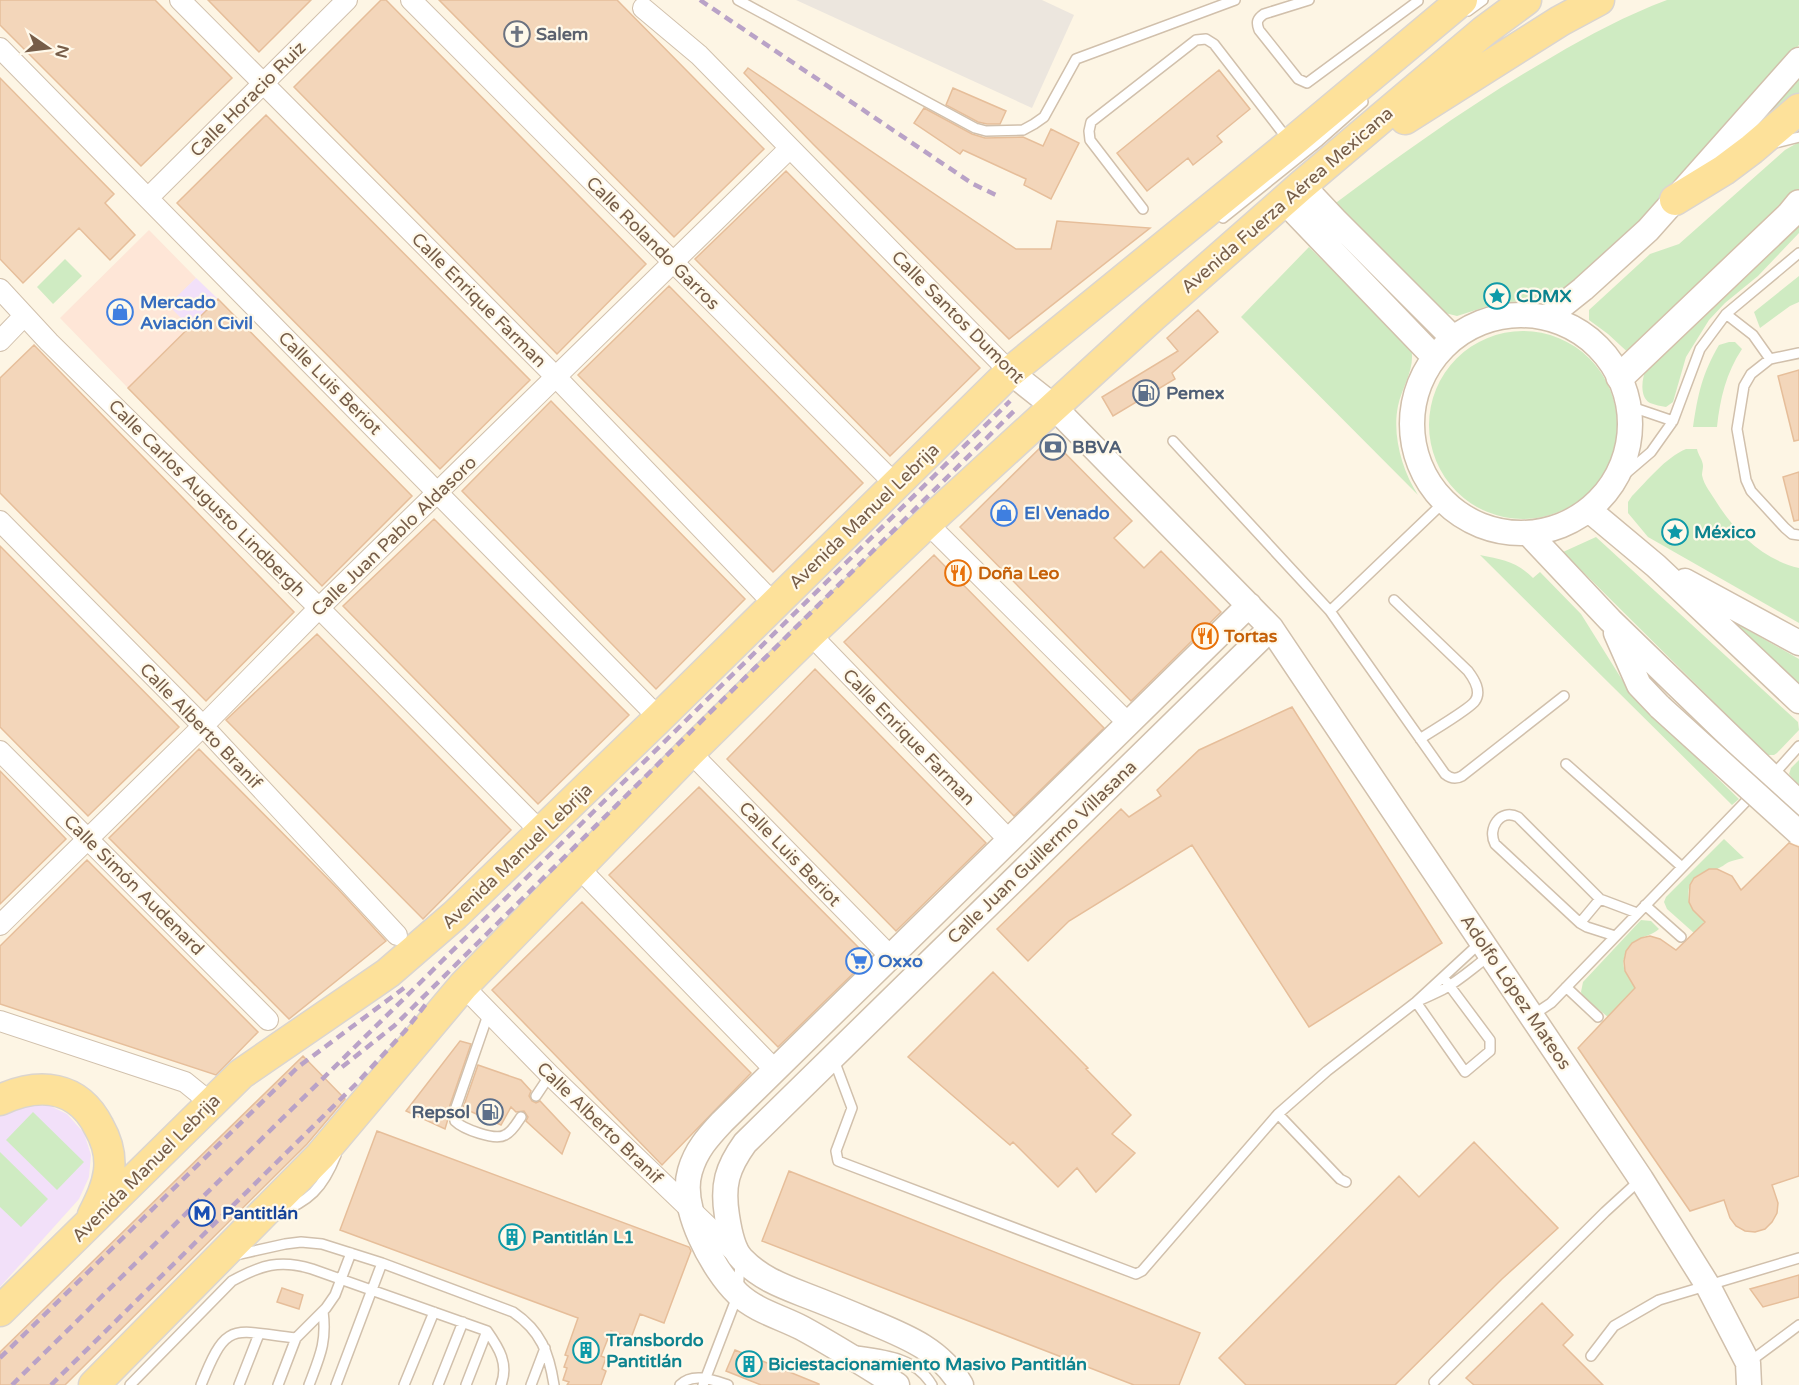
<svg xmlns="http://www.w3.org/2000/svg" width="1799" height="1385" font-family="'Varela Round',sans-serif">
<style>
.commercial{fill:#fee6d7}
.industrial{fill:#ece6de}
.education{fill:#f2e0f9}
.green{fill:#cfebc2}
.building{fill:#f3d6ba;stroke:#e6be9a;stroke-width:1.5}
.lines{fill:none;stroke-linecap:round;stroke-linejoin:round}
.service-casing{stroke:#d1c0ac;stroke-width:12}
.minor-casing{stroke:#d1c0ac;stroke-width:22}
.tertiary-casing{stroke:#d1c0ac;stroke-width:27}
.secondary-casing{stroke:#d4c0aa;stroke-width:30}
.primary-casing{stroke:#dbd5cf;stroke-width:33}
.service{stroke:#fff;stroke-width:9}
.minor{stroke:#fff;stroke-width:20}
.tertiary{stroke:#fff;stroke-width:24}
.secondary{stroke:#fff;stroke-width:27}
.primary{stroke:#fde19a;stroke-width:30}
.rail{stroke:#b9a2c7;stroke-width:4.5;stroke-dasharray:9 6;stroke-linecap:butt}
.tertiary-bridge-casing{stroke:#d1c0ac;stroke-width:27;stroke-linecap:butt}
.tertiary-bridge{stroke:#fff;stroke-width:24}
.labels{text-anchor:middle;stroke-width:4.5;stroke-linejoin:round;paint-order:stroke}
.worship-label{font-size:18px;font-weight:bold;fill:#5b616d;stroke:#fff9ea;text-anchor:start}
.street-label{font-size:18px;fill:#765d48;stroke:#fff9ea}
.culture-label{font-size:18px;font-weight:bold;fill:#0d838f;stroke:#fff9ea;text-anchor:start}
.shop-label{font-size:18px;font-weight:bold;fill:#366cbe;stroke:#fff9ea;text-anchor:start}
.service-label{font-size:18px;font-weight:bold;fill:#4e5e75;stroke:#fff9ea;text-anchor:start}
.food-label{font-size:18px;font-weight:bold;fill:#c56008;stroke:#fff9ea;text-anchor:start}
.transit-label{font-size:18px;font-weight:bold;fill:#164399;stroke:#fff9ea;text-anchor:start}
</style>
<rect width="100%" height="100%" fill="#fdf5e4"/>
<path class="commercial" d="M149,230L196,278L169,305L190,327L128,388L60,318Z"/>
<path class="industrial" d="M796,0H1042L1074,15L1032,108Z"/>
<path class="education" d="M196,278L218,299L190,327L168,305Z
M44,1103L67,1114L84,1133L91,1155L89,1177L79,1199L0,1287V1111Z"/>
<path class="green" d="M1667,0H1799V45L1647,214L1594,265L1558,295L1541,301L1501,302L1457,316L1445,313L1333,205C1404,152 1475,101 1552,57C1589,35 1627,15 1667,0Z
M1799,75V96L1747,135Z
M1799,142V233L1758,276L1725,303L1709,320L1686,357L1673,402L1666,407C1661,406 1655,405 1650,403C1639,397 1642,378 1646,369L1608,334L1589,320V310L1650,254L1679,244L1785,150Z
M1308,208L1435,336L1434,338L1432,339Z
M1309,247L1411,348C1416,368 1402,387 1398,406C1392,435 1402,471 1418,495L1241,317Z
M65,259L82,276L53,304L37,287Z
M1799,276V302L1790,306L1760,328L1754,312Z
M1429 425a94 94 0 1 1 188 0a94 94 0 1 1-188 0Z
M1729,342H1735L1742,349C1726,373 1720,399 1717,427H1693C1698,394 1702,374 1719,345Z
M1686,449H1697C1698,455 1703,460 1703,466C1703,469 1702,472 1702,475C1704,486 1712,494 1717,503C1736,533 1764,560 1799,568V623L1648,537L1628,513V502L1632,496C1648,480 1665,458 1686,449Z
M1596,537L1798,722L1799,730L1777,753L1774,755H1767L1563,552Z
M1480,555C1503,560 1516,561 1533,578L1540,572L1581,614L1631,694L1739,799L1732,805Z
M1722,613L1748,626L1746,629L1799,659V684Z
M1799,760V786L1789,774L1791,768Z
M1724,839L1744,858C1739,859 1734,860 1729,862C1725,864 1721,868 1716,869C1696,873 1686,879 1689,902L1707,919L1694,933L1667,909L1664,902L1666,897Z
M1641,920L1651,921L1659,929C1652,935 1647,935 1639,939C1628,944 1620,959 1625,971C1628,976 1634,981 1638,985L1608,1017L1583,997L1581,992L1583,982Z
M33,1112L84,1162L57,1190L6,1140Z
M0,1152L48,1199L21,1227L0,1207Z"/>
<path class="building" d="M0,0H155L232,78L141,166L0,25Z
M208,0H311L259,52Z
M381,0H386L646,264L557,354L294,87Z
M439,0H617L764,149L674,237Z
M748,68L1016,249H1051L1057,221L1150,228L1009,339L813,144L744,73Z
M1219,70L1250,109L1217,136L1222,142L1193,165L1188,158L1147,191L1117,153Z
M0,78L114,194L105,203L135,235L110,260L79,228L23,283L0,259Z
M953,88L1006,111L1000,124H987L978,122L946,105Z
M924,108L972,134L985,138L1023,137L1043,146L1051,129L1079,143L1051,199L1024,185L1026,179L963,150L960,154L914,123Z
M266,115L530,380L440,469L177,203Z
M786,171L980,368L890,456L695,259Z
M669,286L863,483L773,572L578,375Z
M218,299L412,496L322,586L128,388Z
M1198,310L1218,332L1172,373L1175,379L1113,416L1102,397L1178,351L1167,338Z
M34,345L294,612L206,701L0,493V378Z
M1799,370V440L1794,441L1778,376Z
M551,401L745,599L656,689L462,491Z
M1050,438L1132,521L1114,538L1144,568L1161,551L1221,612L1131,701L960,527Z
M1799,472V520L1794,521L1783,477Z
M434,519L629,715L538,804L343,606Z
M0,546L179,727L88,816L0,727Z
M934,555L1104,728L1014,816L844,642Z
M317,634L511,830L423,919L226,720Z
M815,669L986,843L896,931L727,759Z
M1292,707L1442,943L1309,1027L1192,845L1069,921L1028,961L997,929L1121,809L1129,817L1161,796L1157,790L1199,750Z
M199,749L338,889L386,941L289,1019L109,838Z
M0,771L66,839L0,904Z
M699,787L869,958L778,1047L609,875Z
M1789,843L1799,847V1176L1772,1185L1778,1203L1777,1213L1772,1222L1765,1229L1755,1232L1745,1231L1736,1226L1730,1218L1724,1200L1690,1211L1578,1048L1635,988L1625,971L1624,961L1626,951L1632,943L1641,938L1650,936L1660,939L1676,950L1705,922L1693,910L1689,902L1690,885L1694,878L1709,869H1717L1732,876L1741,890Z
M87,860L258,1032L216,1075L0,1004V946Z
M582,902L751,1073L662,1165L492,990Z
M993,972L1088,1068L1086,1069L1131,1115L1112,1134L1135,1153L1096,1192L1077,1168L1058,1187L1013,1142L1010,1145L908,1057Z
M460,1041L471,1044L448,1111V1119L445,1129L406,1111Z
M303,1056L345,1099L307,1144L65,1385H0V1352Z
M478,1065L521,1080L531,1091L529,1096L532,1101L536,1103L540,1101L570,1133L562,1154L526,1121L528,1117L524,1111L516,1112L511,1107L501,1125L463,1108Z
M377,1131L689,1247L691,1251L664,1323L640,1314L631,1338L611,1331L601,1356L606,1358L602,1369L606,1371L601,1385H567L569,1382L563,1380L567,1368L564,1367L568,1356L565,1355L578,1318L340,1230Z
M1474,1142L1558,1228L1502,1279L1395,1385H1246L1219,1358L1399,1176L1419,1197Z
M789,1171L1200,1333L1179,1385H1134L762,1241Z
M1799,1275V1297L1763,1307L1750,1289Z
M282,1288L303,1295L299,1309L277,1302Z
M1542,1303L1573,1335L1563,1345L1603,1385H1474L1466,1378Z
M735,1350L819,1384V1385H761L726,1371Z"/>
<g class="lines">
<g class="service-casing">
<path id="service" d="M738,0L975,128L986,131L1023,130L1034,124L1044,117L1076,59L1235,0
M1309,0L1264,14C1257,19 1256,22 1259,30L1298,79L1307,83L1418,1
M1468,11L1483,0
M1775,143L1799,137
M1143,209L1090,140L1089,131L1091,122L1196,40L1206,39L1214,44L1289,141
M1223,218L1319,141L1363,102
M1726,314L1753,335L1770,359
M1799,353L1770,359L1751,374L1744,386L1737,429L1746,480L1751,491L1785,528L1792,534L1799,535
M1629,406L1673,421
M1173,441L1330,611
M1610,487L1651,452L1673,421L1700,349L1726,314L1799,253
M1444,502L1330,611L1445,774C1450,778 1455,780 1462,776L1564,696
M1394,600L1468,671C1474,679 1482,691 1475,701C1470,709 1430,732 1420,739
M1566,764L1682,867
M1773,775L1799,746
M1645,905L1681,937
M1580,923L1600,899
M1615,936L1587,927L1580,923L1495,844C1487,829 1500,808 1518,817L1600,899L1637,913
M1443,977L1449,985L1490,1040V1051L1465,1072L1416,1002C1425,998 1434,994 1442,990C1459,981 1474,967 1489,956
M1566,987L1598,1017
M489,1012L454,1113L455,1121C463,1129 495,1141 505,1135C512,1132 517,1123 521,1117
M1533,1015L1551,1003L1754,793
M834,1060L852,1108L836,1151L838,1161L1136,1274L1142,1271L1278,1114L1327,1071L1416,1002L1481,942
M536,1096L550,1075
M1278,1114L1340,1179L1346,1182
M276,1214C309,1202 323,1188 336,1155
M236,1255L285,1244L301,1242L322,1244L382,1263L513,1312C541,1331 549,1353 554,1385
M856,1351C885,1355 916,1358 932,1385
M1591,1356L1614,1326L1659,1300L1799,1258
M1748,1363L1799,1325
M1434,1382L1605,1212L1640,1180
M130,1385L232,1281C261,1265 280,1259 312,1269L487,1331C499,1348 509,1364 501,1385
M201,1385C227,1319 232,1331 296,1338L326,1308L335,1295L351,1253
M239,1385L259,1334
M278,1385L296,1338
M309,1385C320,1356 327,1342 323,1311
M336,1385L382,1263
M404,1385L434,1312
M438,1385L463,1322
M466,1385L487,1331
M531,1385L545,1348
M680,1385C693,1372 713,1380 728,1385
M703,1385L738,1294L740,1262"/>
</g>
<g class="minor-casing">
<path id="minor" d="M180,0L556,377L774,604
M411,0L896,485
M643,8L699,55L1010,372
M0,48L659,718
M148,198L347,0
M0,289L49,342L319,608L542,833
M0,341L24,316
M0,521L203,726L397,935
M927,523L1128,723
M810,634L1009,840
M0,751L268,1020
M690,752L890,956
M577,866L775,1070
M0,925L203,726L319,608L790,148
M463,986L550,1075L740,1257
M0,1021L185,1082L201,1095L206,1111"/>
</g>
<g class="tertiary-casing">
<path id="tertiary" d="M1302,185L1335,220L1453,338
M1284,201L1434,357
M1412 424a109 109 0 1 1 218 0a109 109 0 1 1-218 0Z
M1548,317L1583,289L1648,230L1799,60
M1010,372L1053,406L1271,628L1641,1179L1708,1286L1748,1363L1749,1385
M1589,510L1656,566L1799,701
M1528,533L1610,620L1799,803
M1685,581L1799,643
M1616,633L1639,685L1660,707
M897,1385C865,1365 835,1346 802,1328C781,1317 756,1311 738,1294C712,1269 679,1207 690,1171C696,1150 708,1137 722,1122L1249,605
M961,1385C940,1349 905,1336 869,1321C848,1312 826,1303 805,1295C782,1286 760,1278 742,1259C732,1249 729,1229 727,1216C722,1185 727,1168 745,1143L1271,628"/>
</g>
<g class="secondary-casing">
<path id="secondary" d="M1620,377L1790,215L1799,204"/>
</g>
<g class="primary-casing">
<path id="primary" d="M1405,119L1560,21L1599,0
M1675,200L1724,170L1752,149L1799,109
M0,1100C39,1082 78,1085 99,1127C107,1141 111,1155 109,1171C107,1187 100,1201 93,1215
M0,1311L241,1074L388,973L455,915L659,718L1010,372L1291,143L1462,0
M94,1385L320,1156L463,986L690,752L810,634L927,523L1152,317L1302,185L1484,31L1526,0"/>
</g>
<use href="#service" class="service"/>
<use href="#minor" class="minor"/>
<use href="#tertiary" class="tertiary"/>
<use href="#secondary" class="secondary"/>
<use href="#primary" class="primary"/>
<path class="rail" d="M700,0L973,184L998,196
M342,1067L394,1026L1017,408
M0,1358L298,1067L404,988
M12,1385L1010,401
M51,1385L356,1084L405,1031L426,1004"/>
<g class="tertiary-bridge-casing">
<path id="tertiary-bridge" d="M1660,707L1799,833"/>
</g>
<use href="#tertiary-bridge" class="tertiary-bridge"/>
</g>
<defs>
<g id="church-ring" transform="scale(1.35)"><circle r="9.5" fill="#fff9ea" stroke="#6b7280" stroke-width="1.5"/><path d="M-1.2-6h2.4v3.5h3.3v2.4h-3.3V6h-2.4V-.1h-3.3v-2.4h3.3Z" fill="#6b7280"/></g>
<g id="sight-ring" transform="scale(1.35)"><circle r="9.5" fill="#fff9ea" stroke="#0f9aa8" stroke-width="1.5"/><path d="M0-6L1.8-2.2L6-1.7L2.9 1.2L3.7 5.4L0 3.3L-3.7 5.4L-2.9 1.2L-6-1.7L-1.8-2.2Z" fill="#0f9aa8"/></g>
<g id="shop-ring" transform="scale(1.35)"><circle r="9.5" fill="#fff9ea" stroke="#3f7fe0" stroke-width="1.5"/><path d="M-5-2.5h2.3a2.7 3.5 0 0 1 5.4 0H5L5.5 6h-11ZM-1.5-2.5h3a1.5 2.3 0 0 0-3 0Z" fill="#3f7fe0"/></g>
<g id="fuel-ring" transform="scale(1.35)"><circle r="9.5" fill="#fff9ea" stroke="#5c6f8a" stroke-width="1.5"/><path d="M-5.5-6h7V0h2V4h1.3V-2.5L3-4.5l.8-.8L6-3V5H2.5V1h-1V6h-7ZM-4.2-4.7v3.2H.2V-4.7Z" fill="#5c6f8a"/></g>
<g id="bank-ring" transform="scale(1.35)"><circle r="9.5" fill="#fff9ea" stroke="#5c6f8a" stroke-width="1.5"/><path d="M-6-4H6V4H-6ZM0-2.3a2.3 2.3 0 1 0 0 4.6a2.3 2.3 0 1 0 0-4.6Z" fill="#5c6f8a"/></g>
<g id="restaurant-ring" transform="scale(1.35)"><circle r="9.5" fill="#fff9ea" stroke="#e8710a" stroke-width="1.5"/><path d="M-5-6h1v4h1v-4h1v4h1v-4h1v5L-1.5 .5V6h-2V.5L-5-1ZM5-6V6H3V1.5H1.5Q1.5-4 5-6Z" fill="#e8710a"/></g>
<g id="supermarket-ring" transform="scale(1.35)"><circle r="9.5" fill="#fff9ea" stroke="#3f7fe0" stroke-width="1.5"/><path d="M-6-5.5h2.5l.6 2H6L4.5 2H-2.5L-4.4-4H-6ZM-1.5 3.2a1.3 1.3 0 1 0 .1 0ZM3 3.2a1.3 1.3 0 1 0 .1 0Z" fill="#3f7fe0"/></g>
<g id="metro-ring" transform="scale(1.35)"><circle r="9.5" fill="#fff9ea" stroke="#1a4fb4" stroke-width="1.5"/><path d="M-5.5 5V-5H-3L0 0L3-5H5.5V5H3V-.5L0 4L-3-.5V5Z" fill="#1a4fb4"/></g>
<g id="building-ring" transform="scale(1.35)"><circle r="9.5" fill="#fff9ea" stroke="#0f9aa8" stroke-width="1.5"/><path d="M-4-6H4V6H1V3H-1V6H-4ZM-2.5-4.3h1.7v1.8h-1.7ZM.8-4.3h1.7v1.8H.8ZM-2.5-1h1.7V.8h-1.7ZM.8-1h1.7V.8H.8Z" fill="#0f9aa8"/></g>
</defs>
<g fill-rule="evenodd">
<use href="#church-ring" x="517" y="34"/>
<use href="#sight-ring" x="1497" y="296"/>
<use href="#shop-ring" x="120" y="312"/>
<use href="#fuel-ring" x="1146" y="393"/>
<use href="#bank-ring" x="1053" y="447"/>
<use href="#shop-ring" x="1004" y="513"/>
<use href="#sight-ring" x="1675" y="532"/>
<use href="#restaurant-ring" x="958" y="573"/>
<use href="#restaurant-ring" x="1205" y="636"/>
<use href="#supermarket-ring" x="859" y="961"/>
<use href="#fuel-ring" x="490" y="1112"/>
<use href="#metro-ring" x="202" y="1213"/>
<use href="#building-ring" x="512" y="1237"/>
<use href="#building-ring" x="586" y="1350"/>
<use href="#building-ring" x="749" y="1364"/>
</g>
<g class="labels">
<g class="worship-label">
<text x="536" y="40">Salem</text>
</g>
<g class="street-label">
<text transform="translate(248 99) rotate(-45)" y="6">Calle Horacio Ruiz</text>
<text transform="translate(1287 200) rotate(-41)" y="6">Avenida Fuerza Aérea Mexicana</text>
<text transform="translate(653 243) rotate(45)" y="6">Calle Rolando Garros</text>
<text transform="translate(479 300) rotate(45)" y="6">Calle Enrique Farman</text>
<text transform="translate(958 317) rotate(45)" y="6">Calle Santos Dumont</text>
<text transform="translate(330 383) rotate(45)" y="6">Calle Luis Beriot</text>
<text transform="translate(207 498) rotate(45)" y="6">Calle Carlos Augusto Lindbergh</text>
<text transform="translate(864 516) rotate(-44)" y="6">Avenida Manuel Lebrija</text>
<text transform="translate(394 536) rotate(-44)" y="6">Calle Juan Pablo Aldasoro</text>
<text transform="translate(201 726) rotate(46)" y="6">Calle Alberto Branif</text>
<text transform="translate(909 737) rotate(46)" y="6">Calle Enrique Farman</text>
<text transform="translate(1042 852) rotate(-44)" y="6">Calle Juan Guillermo Villasana</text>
<text transform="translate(790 854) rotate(46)" y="6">Calle Luis Beriot</text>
<text transform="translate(517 856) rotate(-44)" y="6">Avenida Manuel Lebrija</text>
<text transform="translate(134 885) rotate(45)" y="6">Calle Simón Audenard</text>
<text transform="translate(1516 992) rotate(56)" y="6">Adolfo López Mateos</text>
<text transform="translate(600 1123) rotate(44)" y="6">Calle Alberto Branif</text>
<text transform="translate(146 1168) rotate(-45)" y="6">Avenida Manuel Lebrija</text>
</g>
<g class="culture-label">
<text x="1516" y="302">CDMX</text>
<text x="1694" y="538">México</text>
<text x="532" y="1243">Pantitlán L1</text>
<text x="606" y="1346">Transbordo<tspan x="606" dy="21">Pantitlán</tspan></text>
<text x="768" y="1370">Biciestacionamiento Masivo Pantitlán</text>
</g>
<g class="shop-label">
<text x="140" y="308">Mercado<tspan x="140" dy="21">Aviación Civil</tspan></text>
<text x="1024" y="519">El Venado</text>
<text x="878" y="967">Oxxo</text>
</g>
<g class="service-label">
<text x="1166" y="399">Pemex</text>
<text x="1072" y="453">BBVA</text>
<text x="470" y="1118" text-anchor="end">Repsol</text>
</g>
<g class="food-label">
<text x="978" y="579">Doña Leo</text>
<text x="1224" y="642">Tortas</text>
</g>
<g class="transit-label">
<text x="222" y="1219">Pantitlán</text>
</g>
</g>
<g transform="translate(48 48) rotate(104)" stroke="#fff9ea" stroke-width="4.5" paint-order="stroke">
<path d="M0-4.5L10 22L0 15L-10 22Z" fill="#765d48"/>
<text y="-9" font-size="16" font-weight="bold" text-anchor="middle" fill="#765d48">N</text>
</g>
</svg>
